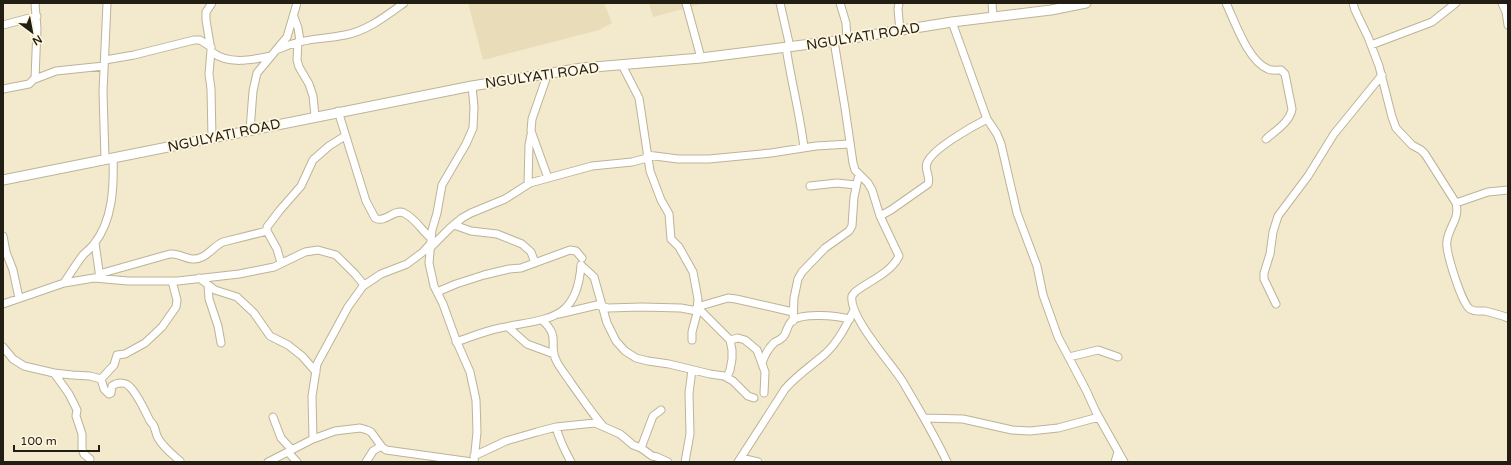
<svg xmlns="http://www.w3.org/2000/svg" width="1511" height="465" font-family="'Varela Round',sans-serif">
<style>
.built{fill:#e9dcb9}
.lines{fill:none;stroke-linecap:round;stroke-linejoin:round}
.minor-casing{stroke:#bdb397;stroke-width:9}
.major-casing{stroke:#bdb397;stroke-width:11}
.minor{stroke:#fff;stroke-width:7}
.major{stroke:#fff;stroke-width:9}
.labels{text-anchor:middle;stroke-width:3.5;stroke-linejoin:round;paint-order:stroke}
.street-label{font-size:14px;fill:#221e14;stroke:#fff6df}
</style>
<rect width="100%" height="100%" fill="#f3e9cc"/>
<path class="built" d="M468,3H604L612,23L599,30L483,60Z
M649,3H704L653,17Z"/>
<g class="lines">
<g class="minor-casing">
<path id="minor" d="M686,3L701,58
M780,3L790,47
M840,3L846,23L847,39
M899,3L898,9L900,31
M992,3L993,17
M1226,3C1235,22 1248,61 1268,69C1272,71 1277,70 1281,70L1285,74L1292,109C1290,122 1275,131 1266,139
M1353,3L1355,10L1368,37L1379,66L1392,117L1396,128L1412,145L1421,150L1425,154L1456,203C1460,219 1449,226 1447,241C1445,251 1462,304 1470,309C1474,312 1480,311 1485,311C1493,313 1501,315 1508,318
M1502,3L1506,12L1508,25
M294,17L298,28L300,41
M952,22L987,119L997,134L1001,144L1017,213L1037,266L1043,295L1058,337L1086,390L1096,412L1124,462
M3,25L37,16
M834,41L845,108L853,163L855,170L868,183L872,190L880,216L899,256C891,273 869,281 855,292L852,296C848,316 892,364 903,382C918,408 934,434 947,462
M298,42L297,60L299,67L309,84L313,96L315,116
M1371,45L1432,22L1456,3
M786,47C791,81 800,114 804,148
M279,49C302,38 320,40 345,35C367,31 386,16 404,3
M212,52C228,65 252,60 271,56
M105,60L134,55L194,40H200L211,47
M622,65L639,98L650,171L661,200L669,214L671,239L679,247L693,272L698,299L697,313L692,332V340
M548,73L532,119L531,131L548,178
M35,79L56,71L104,66
M472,86L474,107L473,128L466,144L442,185L437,213L432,230L429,263L434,286L443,304L456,340L470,372L476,400L477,432L474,462
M3,89L29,84L35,78L37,29L35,3
M338,111L366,201L375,218C385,224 394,208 404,213C415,218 422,231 431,238
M250,130L253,91L257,73L287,37L297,3
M212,138L211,89L209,74L211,50L206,20V12L212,3
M647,155L678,159H709L771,153L816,146L849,144
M105,159L103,92L107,3
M528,184L529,145L531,135
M810,186L837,183L856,185
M1456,203L1488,192L1508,190
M880,216L891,210L928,184C931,177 924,170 927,163C932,149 973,126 987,119
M454,225L471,231L497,234L522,244L531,252L535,263
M3,236L6,252L13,270L19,298
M95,243L100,278
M430,248L450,228L462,218L471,213L505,199L530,183L592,166L632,162L647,158
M281,263L277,249L267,231V227L280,210L301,186L313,160L329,146L345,136
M581,265L594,277L607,323L616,341L625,351L636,358L648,361L669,364L710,374L724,376L733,381L748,396L754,398
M99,274L170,254C178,253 184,258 192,259C206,260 212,247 223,242L267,231
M199,278L215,290L237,297L254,313L270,336L288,345L302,356L316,372
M64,283C70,274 76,264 83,255C87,251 91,248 94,244C113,220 114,186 113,158
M208,285L209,299L218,326L221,343
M437,292L456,284L484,275L509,269L521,268L570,250L576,251L582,258
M3,304L64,283L94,278L128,281H178L239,274L274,267L305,252L318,250L336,255L355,274L364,285
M1276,304L1264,279V273L1270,254L1273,232L1278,216L1308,176L1334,134L1382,75
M559,314L597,305L608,308L642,307L681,308L697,311
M542,320C562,338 547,345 557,362C561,370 567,376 571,383C582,398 591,412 603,426
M793,321L794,298L798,279L802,272L825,248L849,231L852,226L854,197L859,174
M508,327L527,344L554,354
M730,340L738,338L745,340L757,350L765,372L764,393
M456,342C471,337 485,331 500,328C546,318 577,323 581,265
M3,347L13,359L24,366L54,373L72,375L90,376L101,379L104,389L109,394L111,393L112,386C118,382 126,382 130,387C138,395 145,411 150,421C157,427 154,431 158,438C163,447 172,454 180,461
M1069,357L1098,350L1118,357
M762,363C765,354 768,348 775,342C778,341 781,339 783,337C787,333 787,325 792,321C802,312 837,316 850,319
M54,373L69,394L77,410L76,416L82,434V449L84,454L90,459
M727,377L730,370L732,359V350L730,340L697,307L728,298L736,299L793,312
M101,379L114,365L117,355L125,354L145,343L162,327L176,307L177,300L172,281
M273,417L281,438L292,450
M924,418L963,419L1012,430L1030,431L1058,428L1099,417
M556,427C559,439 565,451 571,462
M313,439L312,396L317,364L348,307L363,286L381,274L407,264L423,252L431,243
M641,448L653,416L661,410
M288,452L297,462
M474,456L506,441L537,432L556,427L595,423L620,434L633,445L641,448L652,456L657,457L668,462
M741,458L758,462
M268,462L313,439L335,431L360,428L367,430L371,432L382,447L386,450L472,462
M366,462L373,451L381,446
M685,462L690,434L689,393L692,370
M738,462L785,389C797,375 811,366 825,354C838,342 846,326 854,310
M1115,462L1118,452"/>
</g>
<g class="major-casing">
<path id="major" d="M3,180L472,86L582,68L701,58L834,41L952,22L1051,10L1086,3"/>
</g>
<use href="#minor" class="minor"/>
<use href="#major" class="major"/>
</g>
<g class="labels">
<g class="street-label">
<text transform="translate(863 36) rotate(-9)" y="5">NGULYATI ROAD</text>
<text transform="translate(542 75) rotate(-8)" y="5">NGULYATI ROAD</text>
<text transform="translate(224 135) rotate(-12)" y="5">NGULYATI ROAD</text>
</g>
</g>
<rect width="1511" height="465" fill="none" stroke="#221e14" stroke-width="8"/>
<g transform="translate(32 32) rotate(148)" stroke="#fff6df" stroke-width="3" paint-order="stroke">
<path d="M0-3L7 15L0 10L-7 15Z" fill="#221e14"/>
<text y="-6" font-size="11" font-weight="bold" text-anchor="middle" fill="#221e14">N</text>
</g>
<path d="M14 445v6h85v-6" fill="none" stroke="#221e14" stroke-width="2"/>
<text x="20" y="445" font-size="12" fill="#221e14" stroke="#fff6df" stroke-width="3" paint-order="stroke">100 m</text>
</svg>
